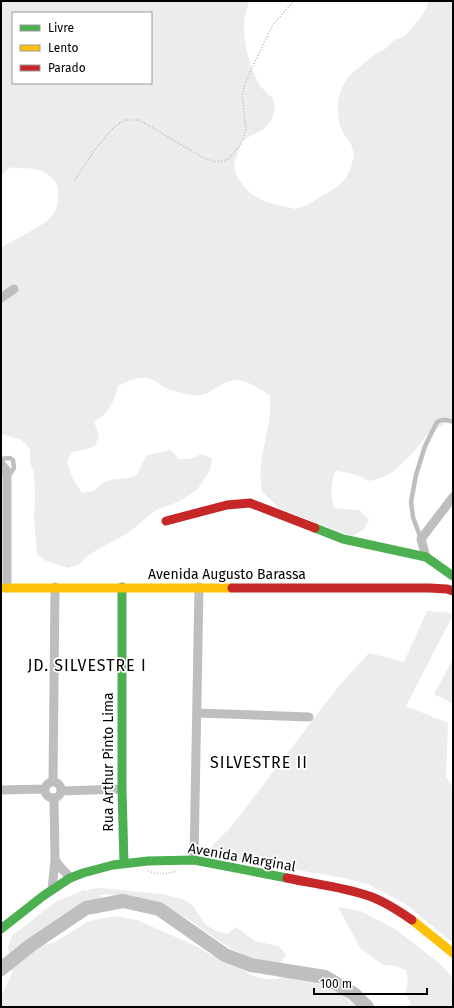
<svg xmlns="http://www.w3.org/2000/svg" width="454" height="1008" font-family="'Fira Sans',sans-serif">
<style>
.green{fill:#ececec;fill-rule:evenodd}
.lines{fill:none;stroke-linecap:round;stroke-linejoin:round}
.river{stroke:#bfbfbf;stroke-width:14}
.path{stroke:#b9b9b9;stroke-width:1.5;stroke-dasharray:1 2;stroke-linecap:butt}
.lane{stroke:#bebebe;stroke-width:4.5}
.street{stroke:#bebebe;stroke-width:9}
.fast{stroke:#4caf50;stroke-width:9}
.slow{stroke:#ffc107;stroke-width:9}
.jam{stroke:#c62828;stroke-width:9}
.labels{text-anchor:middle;stroke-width:3.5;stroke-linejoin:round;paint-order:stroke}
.street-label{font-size:14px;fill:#000;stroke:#fff}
.quarter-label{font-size:16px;letter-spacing:1px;fill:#000;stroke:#fff}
</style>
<rect width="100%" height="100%" fill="#fff"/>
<path class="green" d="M1,1H249C247,9 244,17 244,25C244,45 251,76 264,90C266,93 270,96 273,98L275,110L271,121L263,130L252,135L242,141L234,164L236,175L243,185L251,194L262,200L273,204L296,209L307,205L337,187L346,178L351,167L354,155L351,144L344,134L339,123L338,112V100L342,88L348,77L375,54L385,49L394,40L405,36L420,18L427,7L428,1H453V422L450,421L428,434L413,453L394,471L383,477L370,481C359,475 348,472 335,471C331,486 330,493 334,508L359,510L369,520L363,530L352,536L280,509L271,500L262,492C260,481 260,469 262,458C265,437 272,418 270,396C261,389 249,381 237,380C220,380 211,398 192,395C184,394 173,391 165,388C162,386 159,383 155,381C142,374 130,380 118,386C114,403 108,414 94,422L99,435L95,446L84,450L72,452L67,462C70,474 75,483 82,493L94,491C109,474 117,482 136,476L147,455L171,450L179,459H190L201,454L212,458L210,470L197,490L178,502L156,510L128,533L88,555L80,564L69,568L46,561L37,554L34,519L35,496L34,473L30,462V450L22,440L1,434V250L2,247C11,242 20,237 29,232C48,221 60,215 58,190C57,180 49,174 41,171C29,166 21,170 11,167L1,175ZM13,13H151V83H13Z
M427,611L453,613V615L406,706L448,723L446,777L453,788V943L407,905L370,885L344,878L204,854L231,827L338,687L369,653L404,662Z
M453,659V704L434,694Z
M101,888L161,894L183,899L193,906L206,925L216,931L227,934L236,927L255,941L278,946L286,954L280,965C254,964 229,948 208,933C201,928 195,923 188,919C168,908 120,892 99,895L101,897C84,909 51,926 44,945L55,942L89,921L115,916L137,920L200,948L207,953L242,969L253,976L265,979H278L286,975L326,986L339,992L357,1007H2V993L12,974L8,946L12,936L55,902L84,890L87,891L90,889Z
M338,907L361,911L395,929L439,963L453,978V1007H406L411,1003L405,993L408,981L406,970L395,966L383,965L360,948Z"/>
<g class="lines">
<path class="river" d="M1,969L31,945L86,908L123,901L159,909L225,955L251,965L325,977L354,994L367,1007"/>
<path class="path" d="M75,180L93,152L114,127L125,120H139L204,158L217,162L229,159L241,144L246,130L242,94L246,81L272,26L294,1
M148,871C158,875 167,874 177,871"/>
<path class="lane" d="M1,459L10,458L13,460L14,468L8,477
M421,539L413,517L411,502L416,475L425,446L437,422C443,418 447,420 453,422"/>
<path class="street" d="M1,298L14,289
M1,464L6,470L7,478V588
M426,557L421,539L453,497
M197,713L309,717
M53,781L55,587
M45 790a8 8 0 1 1 16 0a8 8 0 1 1-16 0Z
M1,790L44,789
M61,791L122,789
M55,860L62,869L71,878
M194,860L199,587
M52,890L55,860L54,798"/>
<path class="fast" d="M315,528L343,539L426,557L453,576
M122,587V789L124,864
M1,929L43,896L70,878L83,873L113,865L148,861L194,860L287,878"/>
<path class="slow" d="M1,588H232
M412,920L453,953"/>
<path class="jam" d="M166,521L227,505L250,503L315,528
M232,588H429L447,589L453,591
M287,878C314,884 343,887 369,896C384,901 399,911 412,920"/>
</g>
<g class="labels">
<g class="street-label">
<text x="227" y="579">Avenida Augusto Barassa</text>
<text transform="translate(108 762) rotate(-90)" y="5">Rua Arthur Pinto Lima</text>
<text transform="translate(242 857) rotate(10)" y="5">Avenida Marginal</text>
</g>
<g class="quarter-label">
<text x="87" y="671">JD. SILVESTRE I</text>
<text x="259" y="768">SILVESTRE II</text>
</g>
</g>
<rect width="454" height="1008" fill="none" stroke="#000000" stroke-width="4"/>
<rect x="12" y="12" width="140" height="72" fill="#ffffff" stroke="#999999"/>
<rect x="20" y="25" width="20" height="6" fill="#4caf50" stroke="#999999"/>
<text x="48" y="32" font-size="12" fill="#000000">Livre</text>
<rect x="20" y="45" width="20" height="6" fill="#ffc107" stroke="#999999"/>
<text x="48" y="52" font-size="12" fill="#000000">Lento</text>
<rect x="20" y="65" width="20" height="6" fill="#c62828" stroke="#999999"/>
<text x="48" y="72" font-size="12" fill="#000000">Parado</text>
<path d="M314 988v6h113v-6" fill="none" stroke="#000000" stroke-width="2"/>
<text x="320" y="988" font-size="12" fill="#000000" stroke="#ffffff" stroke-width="3" paint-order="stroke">100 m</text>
</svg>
